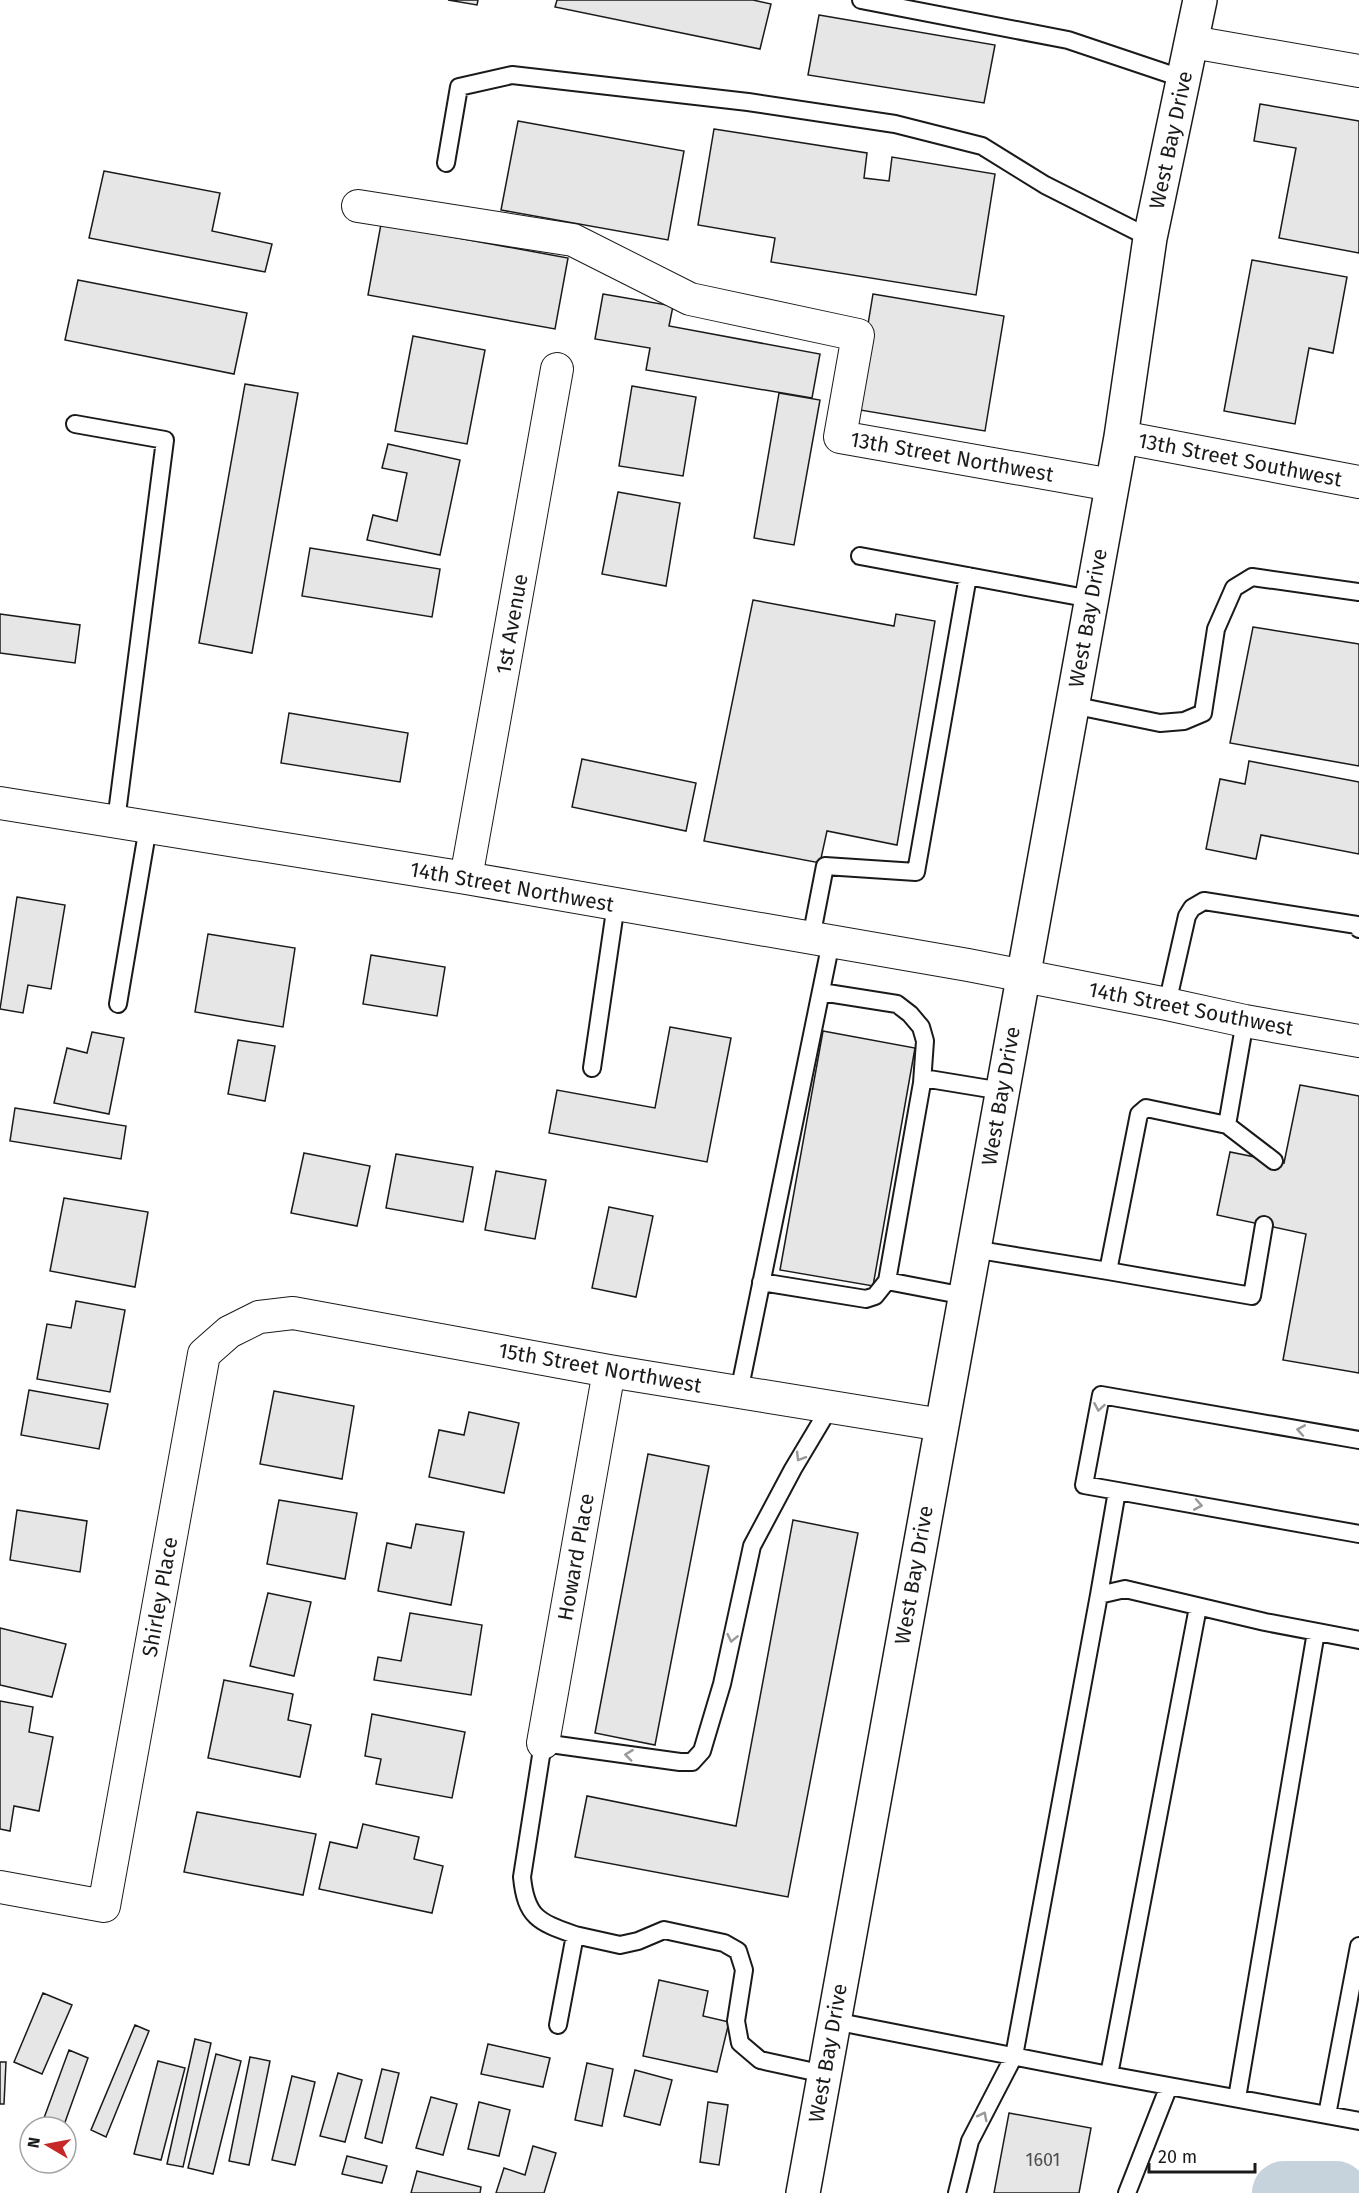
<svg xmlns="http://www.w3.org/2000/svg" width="1359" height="2193" font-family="'Fira Sans',sans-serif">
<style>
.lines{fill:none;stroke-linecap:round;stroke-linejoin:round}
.river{stroke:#c6d2dc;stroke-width:64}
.building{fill:#e6e6e6;stroke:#1a1a1a;stroke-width:1.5}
.lane-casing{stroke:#1a1a1a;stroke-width:20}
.street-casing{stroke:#1a1a1a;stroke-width:34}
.primary-casing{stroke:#1a1a1a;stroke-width:36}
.lane{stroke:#fff;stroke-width:16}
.street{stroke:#fff;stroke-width:32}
.primary{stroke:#fff;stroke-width:33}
.oneway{stroke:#989898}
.labels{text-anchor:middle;stroke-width:4.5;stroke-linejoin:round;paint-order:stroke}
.number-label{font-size:18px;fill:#4d4d4d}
.street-label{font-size:21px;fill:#1a1a1a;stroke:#fff}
</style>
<rect width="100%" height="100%" fill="#fff"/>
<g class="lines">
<path class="river" d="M1284,2193H1336"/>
</g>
<path class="building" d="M448,0H478L477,5Z
M557,0H753L771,4L760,49L555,7Z
M819,15L995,45L984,103L808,75Z
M1260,104L1359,121V253L1279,238L1296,148L1254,141Z
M518,121L684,151L668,240L501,210Z
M714,129L867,153L864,178L889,181L892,157L995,174L976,295L771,262L775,238L698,225Z
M104,171L220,193L212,231L272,244L265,272L89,238Z
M381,224L568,258L555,329L368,295Z
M1252,260L1347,277L1333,353L1309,348L1295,424L1224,411Z
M78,280L247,313L234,374L65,340Z
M603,294L673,306L669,326L820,354L812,398L646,370L650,348L595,339Z
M873,294L1004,316L985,431L854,409Z
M413,336L485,350L467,444L395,431Z
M245,384L298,393L252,653L199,643Z
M632,386L696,397L683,476L619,466Z
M779,393L820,400L794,545L754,538Z
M388,444L460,460L440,555L367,540L373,515L397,521L407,473L382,468Z
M618,492L680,503L666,586L602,574Z
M310,548L440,569L432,617L302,596Z
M753,600L894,626L896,614L935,621L897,845L827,831L820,863L704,841Z
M0,614L80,625L75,663L0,653Z
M1253,627L1359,644V766L1230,743Z
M289,713L408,733L400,782L281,763Z
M582,759L696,783L686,831L572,807Z
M1249,761L1359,782V854L1261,835L1256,859L1206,849L1220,779L1245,784Z
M17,897L65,905L51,989L28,985L23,1013L0,1009Z
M208,934L295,948L283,1027L195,1012Z
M371,955L445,967L437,1016L363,1004Z
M670,1027L731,1038L707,1162L549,1133L557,1090L655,1108Z
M823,1031L915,1048L873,1286L780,1270Z
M92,1032L124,1038L109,1114L54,1103L67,1048L87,1053Z
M238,1040L275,1046L265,1101L228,1094Z
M1300,1085L1359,1096V1373L1283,1360L1306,1234L1217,1215L1230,1152L1284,1163Z
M15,1108L126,1126L121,1159L10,1141Z
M304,1153L370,1166L357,1226L291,1213Z
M396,1154L473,1167L463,1222L386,1208Z
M496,1171L546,1180L535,1239L485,1230Z
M64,1198L148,1212L135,1287L50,1271Z
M609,1207L653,1216L636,1297L592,1288Z
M76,1301L125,1310L110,1392L37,1379L47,1324L71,1328Z
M29,1390L108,1404L99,1449L21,1435Z
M274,1391L354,1406L342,1479L260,1464Z
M469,1412L519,1423L504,1493L429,1477L439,1430L464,1435Z
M648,1454L709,1466L655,1745L595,1733Z
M279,1500L357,1513L345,1579L267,1564Z
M17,1510L87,1521L80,1572L10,1560Z
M793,1520L858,1533L788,1897L575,1857L587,1796L736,1826Z
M416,1524L464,1532L451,1605L378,1591L387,1543L411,1548Z
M268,1593L311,1602L294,1676L250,1666Z
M410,1613L482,1625L471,1695L374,1680L378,1657L401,1661Z
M0,1628L66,1644L52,1697L0,1685Z
M224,1680L293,1694L288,1720L311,1725L300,1777L208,1758Z
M0,1701L33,1707L29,1732L53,1737L39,1811L14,1806L10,1831L0,1829Z
M372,1714L465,1732L452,1798L376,1784L381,1759L365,1756Z
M197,1812L316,1834L303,1895L184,1872Z
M363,1824L419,1837L414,1859L443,1866L432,1913L319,1889L330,1842L357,1848Z
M659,1980L708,1991L703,2016L729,2022L717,2072L643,2056Z
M43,1993L72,2005L42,2074L14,2062Z
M135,2025L149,2031L106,2137L91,2130Z
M195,2039L211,2043L183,2167L167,2164Z
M488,2044L550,2058L543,2087L481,2074Z
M69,2050L88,2058L64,2125L44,2118Z
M216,2054L241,2061L213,2174L188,2168Z
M250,2057L270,2061L249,2165L229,2161Z
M158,2061L185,2068L161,2160L134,2154Z
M0,2062H6L4,2104H0Z
M587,2063L613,2069L602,2126L575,2120Z
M382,2069L399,2073L382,2143L365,2138Z
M635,2070L672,2080L660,2125L624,2116Z
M338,2073L362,2080L345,2142L320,2136Z
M292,2076L315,2082L295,2165L272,2160Z
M431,2097L457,2104L443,2155L416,2148Z
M479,2102L510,2110L499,2156L468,2149Z
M708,2102L728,2105L719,2165L700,2162Z
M1009,2113L1091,2128L1079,2193H994Z
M533,2146L556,2153L544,2193H496L504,2168L525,2175Z
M347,2156L387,2166L382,2183L342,2174Z
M417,2171L481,2187L480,2193H411Z"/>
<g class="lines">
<g class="lane-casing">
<path id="lane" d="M861,0L1068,40L1184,79
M446,163L459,87L512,75L748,102L895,124L982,146L1045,185L1150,238
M75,424L165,440L116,821
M860,556L1091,599
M1072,705L1160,723L1184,721L1203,713L1216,629L1234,588L1252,577L1359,592
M811,938L825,866L916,872L968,576
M118,1004L148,827
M1167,1004L1187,916L1192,908L1204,901L1357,925L1359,929
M592,1068L616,904
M923,1078L1002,1091
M1227,1125L1274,1161
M973,1249L1108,1271L1139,1114L1146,1108L1227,1125L1245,1021
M1108,1271L1252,1296L1264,1225
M887,1281L965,1296
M761,1282L866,1299L875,1296L887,1281L922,1083L925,1041L921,1027L910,1014L897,1004L821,992
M739,1392L831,942
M1359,1440L1101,1395L1084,1485L1359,1534
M1099,1595L1117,1491
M575,1935L620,1945L638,1941L664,1930L724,1943L738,1951L744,1970L736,2021L740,2043L760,2060L824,2074
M834,2021L1109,2075L1359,2121
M558,2025L575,1935C539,1922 526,1918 522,1877L543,1743L680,1762H692L702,1751L722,1684L752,1546L793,1469L830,1407
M1109,2075L1198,1607
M1237,2098L1316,1632
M1327,2115L1359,1946
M957,2193L970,2141L1014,2056L1099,1595L1125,1589L1265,1622L1359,1640
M1127,2193L1169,2086"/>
</g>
<g class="street-casing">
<path id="street" d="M1192,42L1359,71
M358,206L573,240L690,299L858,335L840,437L1112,485
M1121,437L1359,482
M0,803L466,878L968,965L1167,1004L1245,1021L1359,1041
M466,878L557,369
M543,1743L609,1371
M0,1887L104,1906L204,1354L229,1332L259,1317L293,1313L609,1371L942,1425"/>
</g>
<g class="primary-casing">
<path id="primary" d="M803,2193L1121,437L1150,238L1200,0"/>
</g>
<use href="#lane" class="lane"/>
<use href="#street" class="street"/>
<use href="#primary" class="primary"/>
</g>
<defs><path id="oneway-chevron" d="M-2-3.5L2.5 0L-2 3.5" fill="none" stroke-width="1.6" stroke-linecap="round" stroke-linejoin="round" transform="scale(1.5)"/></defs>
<g class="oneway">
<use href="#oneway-chevron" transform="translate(1099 1407) rotate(100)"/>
<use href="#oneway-chevron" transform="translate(1301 1430) rotate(-170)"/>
<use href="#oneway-chevron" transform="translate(800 1457) rotate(121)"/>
<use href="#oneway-chevron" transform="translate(1198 1505) rotate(10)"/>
<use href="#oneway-chevron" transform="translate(732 1638) rotate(102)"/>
<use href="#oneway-chevron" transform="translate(629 1755) rotate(-173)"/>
<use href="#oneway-chevron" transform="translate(983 2116) rotate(-63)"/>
</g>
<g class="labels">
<g class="number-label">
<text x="1043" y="2166">1601</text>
</g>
<g class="street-label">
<text transform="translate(1171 140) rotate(-78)" y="7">West Bay Drive</text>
<text transform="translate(952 457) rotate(10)" y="7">13th Street Northwest</text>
<text transform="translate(1240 460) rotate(11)" y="7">13th Street Southwest</text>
<text transform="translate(1088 618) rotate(-80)" y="7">West Bay Drive</text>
<text transform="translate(512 624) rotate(-80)" y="7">1st Avenue</text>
<text transform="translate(512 887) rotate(10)" y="7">14th Street Northwest</text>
<text transform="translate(1191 1009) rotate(11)" y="7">14th Street Southwest</text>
<text transform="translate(1001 1096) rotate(-80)" y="7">West Bay Drive</text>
<text transform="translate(600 1368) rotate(10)" y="7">15th Street Northwest</text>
<text transform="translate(576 1557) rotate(-80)" y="7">Howard Place</text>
<text transform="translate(914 1575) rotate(-80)" y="7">West Bay Drive</text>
<text transform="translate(160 1597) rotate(-80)" y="7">Shirley Place</text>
<text transform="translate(828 2053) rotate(-80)" y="7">West Bay Drive</text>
</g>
</g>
<g transform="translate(48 2145) rotate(280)"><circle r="28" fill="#ffffff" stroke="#a3a3a3" stroke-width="1.5"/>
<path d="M0-4.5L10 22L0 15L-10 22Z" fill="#c62828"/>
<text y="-9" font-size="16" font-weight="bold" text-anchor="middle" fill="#1a1a1a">N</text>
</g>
<path d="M1149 2163v9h106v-9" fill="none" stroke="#1a1a1a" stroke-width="3"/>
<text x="1158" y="2163" font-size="18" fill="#1a1a1a" stroke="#ffffff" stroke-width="4.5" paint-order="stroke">20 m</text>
</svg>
